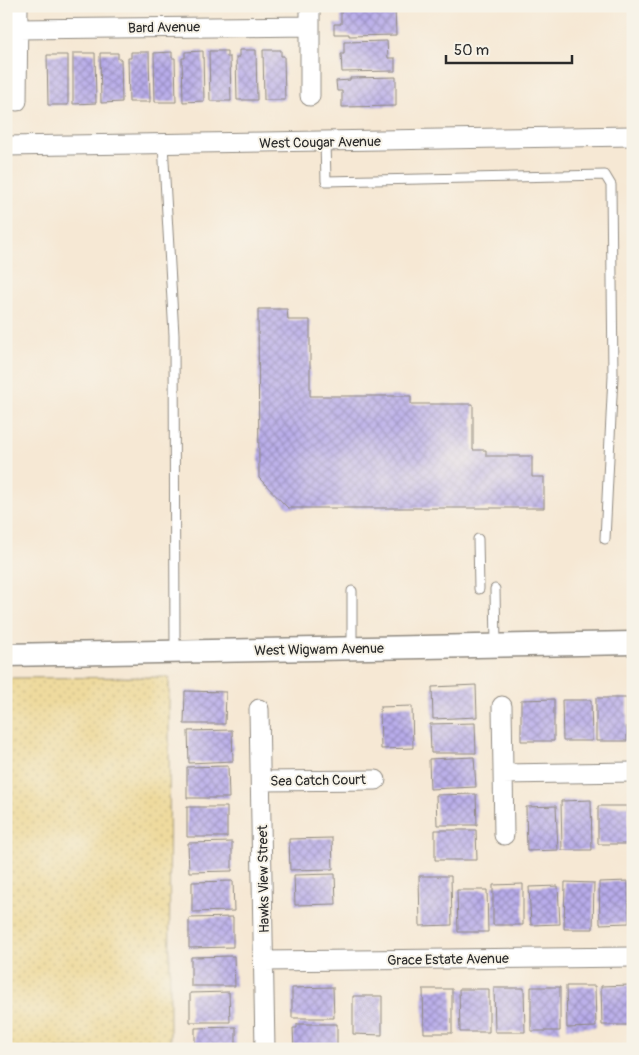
<svg xmlns="http://www.w3.org/2000/svg" width="639" height="1055" font-family="Pangolin,sans-serif">
<style>
.sand{fill:url(#sand-dots);stroke:#8c8264}
.building{fill:url(#building-cross-hatch)}
.lines{fill:none;stroke-linecap:round;stroke-linejoin:round}
.service-casing{stroke:#908a80;stroke-width:11}
.minor-casing{stroke:#908a80;stroke-width:21}
.tertiary-casing{stroke:#908a80;stroke-width:25}
.service{stroke:#fff;stroke-width:9}
.minor{stroke:#fff;stroke-width:19}
.tertiary{stroke:#fff;stroke-width:22}
.labels{text-anchor:middle;stroke-width:4;stroke-linejoin:round;paint-order:stroke}
.street-label{font-size:14px;fill:#2b2b2b;stroke:#f7f3e8}
</style>
<defs>
<pattern id="sand-dots" width="8" height="8" patternUnits="userSpaceOnUse" patternTransform="scale(1.25)"><rect width="8" height="8" fill="#eeda9e"/><path d="M2 2h.1M6 6h.1" fill="none" stroke="#cb8" stroke-width="1.8" stroke-linecap="round"/></pattern>
<pattern id="building-cross-hatch" width="8" height="8" patternUnits="userSpaceOnUse" patternTransform="scale(1.25)"><rect width="8" height="8" fill="#b8acea"/><path d="M0 0l8 8M0 8l8-8" fill="none" stroke="#968cbe"/></pattern>
</defs>
<rect width="100%" height="100%" fill="#f7f3e8"/>
<filter id="ink" filterUnits="userSpaceOnUse"><feTurbulence type="fractalNoise" baseFrequency=".02" numOctaves="2"/><feDisplacementMap in="SourceGraphic" scale="10" xChannelSelector="R" yChannelSelector="G"/><feConvolveMatrix kernelMatrix="1 2 1 2 8 2 1 2 1" color-interpolation-filters="sRGB"/></filter>
<filter id="wash" filterUnits="userSpaceOnUse"><feTurbulence type="fractalNoise" baseFrequency=".0096" numOctaves="4" result="noise"/><feDisplacementMap in="SourceGraphic" scale="20" xChannelSelector="R" yChannelSelector="G"/><feGaussianBlur stdDeviation="1.12" result="paint"/><feColorMatrix in="noise" values="0 0 0 0 0 0 0 0 0 0 0 0 0 0 0 0 0 1.4 0 .05"/><feComposite in="paint" operator="in"/></filter>
<g filter="url(#wash)">
<rect width="100%" height="100%" fill="#f6e8d4"/>
<path class="sand" d="M169,677L170,1049H6V678Z"/>
<g id="blocks">
<path class="building" d="M395,8L396,35L349,36V34H334V24H341V9Z
M387,41L388,58H395V71L342,72L341,54H344V42Z
M239,50H256L257,100H237L236,57H239Z
M263,50H281V56H284L285,100H264Z
M203,51L204,101L183,102L182,58H185V52Z
M209,51H227V57H230L231,101H210Z
M131,52H149L150,102H129L128,58H131Z
M172,52V58H175L176,102H155L154,53Z
M73,53H95L96,103L73,104Z
M100,53H118V59H121L122,102L101,103Z
M47,55H68V105H48Z
M396,77V106L342,107V91H337L336,81L350,80V78Z
M258,309H287L288,320H310V396H411V404H473V450H486V456H532V477H544V508H288L259,478Z
M476,685L477,717L433,719L432,687Z
M185,691L226,692L225,724H184Z
M596,698H627V741H596Z
M554,699V741H521V700Z
M562,700H591L592,741H563Z
M412,706L413,748L381,749L380,707Z
M475,723L476,753H431L430,724Z
M232,730L233,761L189,763L188,731Z
M474,757L476,787L430,789L429,759Z
M228,766L229,798H187V767Z
M476,794L477,825H437L436,795Z
M591,800L592,850H562L561,801Z
M556,806L558,850L527,851L526,807Z
M598,806H628V844H598Z
M187,807H227V837H187Z
M435,830H476L477,860H435Z
M332,838L333,869L290,870L289,839Z
M232,842V871L189,872L188,843Z
M335,874L336,904L295,905L294,875Z
M419,876H451L452,925L420,926Z
M233,881L234,911L192,912V882Z
M628,881L629,923L600,924L599,882Z
M565,882L594,883L593,929H564Z
M523,884V925H493V885Z
M558,886L560,924L531,925L529,887Z
M457,890H487L488,932H458Z
M233,917V947L189,948V918Z
M234,956L235,986H191V957Z
M630,985L631,1025H602L601,986Z
M566,986H595L596,1027L567,1028Z
M333,987L334,1018H292V988Z
M531,987H560V1031H531Z
M494,988H524L525,1032H495Z
M423,989H452V1033H424Z
M459,989H489V1032H460Z
M229,992L230,1022H190V993Z
M353,996H382V1035L353,1034Z
M297,1024H337V1049H294L293,1028H297Z
M236,1027V1049H195V1028Z"/>
</g>
</g>
<g filter="url(#ink)">
<use href="#blocks" fill-opacity="0" stroke="#908a80" stroke-width="1"/>
<g class="lines">
<g class="service-casing">
<path id="service" d="M325,142L326,181L605,175L611,185L613,376L605,539
M163,144L174,335L175,651
M478,539L479,589
M495,589L496,645
M352,591V648"/>
</g>
<g class="minor-casing">
<path id="minor" d="M310,6V96
M18,29L310,26
M17,101L18,6
M6,146L633,136
M502,706L504,835
M259,709L265,1049
M503,774L633,772
M261,781L376,780
M264,961L633,957"/>
</g>
<g class="tertiary-casing">
<path id="tertiary" d="M6,655L633,643"/>
</g>
<use href="#service" class="service"/>
<use href="#minor" class="minor"/>
<use href="#tertiary" class="tertiary"/>
</g>
</g>
<g class="labels">
<g class="street-label">
<text transform="translate(164 27) rotate(-1)" y="5">Bard Avenue</text>
<text transform="translate(320 142) rotate(-1)" y="5">West Cougar Avenue</text>
<text transform="translate(319 649) rotate(-1)" y="5">West Wigwam Avenue</text>
<text transform="translate(318 780) rotate(-1)" y="5">Sea Catch Court</text>
<text transform="translate(263 879) rotate(-91)" y="5">Hawks View Street</text>
<text transform="translate(448 959) rotate(-1)" y="5">Grace Estate Avenue</text>
</g>
</g>
<rect width="639" height="1055" fill="none" stroke="#f7f3e8" stroke-width="25"/>
<path d="M446 55v8h126v-8" fill="none" stroke="#2b2b2b" stroke-width="2.5"/>
<text x="454" y="55" font-size="15" fill="#2b2b2b" stroke="#f7f3e8" stroke-width="4" paint-order="stroke">50 m</text>
</svg>
